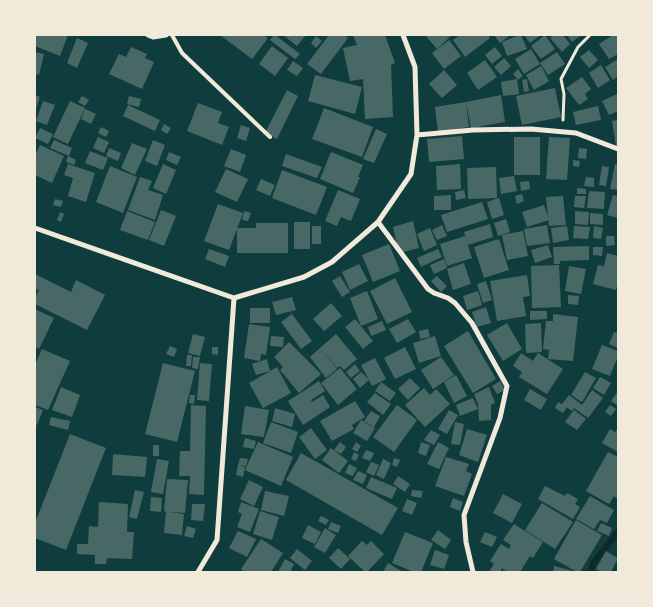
<svg xmlns="http://www.w3.org/2000/svg" width="653" height="607" font-family="'Zilla Slab',serif">
<style>
.lines{fill:none;stroke-linecap:round;stroke-linejoin:round}
.stream{stroke:#0a2a2b;stroke-width:6}
.building{fill:#486865}
.path{stroke:#f1e9da;stroke-width:3}
.service{stroke:#f1e9da;stroke-width:4}
.minor{stroke:#f1e9da;stroke-width:5}
</style>
<rect width="100%" height="100%" fill="#0f3d3e"/>
<g class="lines">
<path class="stream" d="M591,572L593,563L618,532"/>
</g>
<path class="building" d="M35,35H68L60,56L35,46Z
M220,35H263L268,38L252,59Z
M274,35H275L300,54L295,59L270,40Z
M283,35H306L297,46Z
M329,35H344L348,38L321,74L307,64Z
M353,35H385L395,63L391,65L393,117L365,119L363,79L350,81L343,48L357,45Z
M425,35H452L437,49Z
M460,35H488L490,38L465,57L453,40Z
M494,35H510L500,43Z
M519,35H521L527,49L507,56L502,42Z
M524,35H541L530,43Z
M545,35L555,49L541,59L531,46Z
M554,35H563L570,44L562,52L550,38Z
M567,35H581L572,42Z
M613,35H618V54L609,59L599,44Z
M316,36L322,41L316,48L311,43Z
M77,38L88,43L77,68L67,63Z
M449,40L461,56L444,69L432,53Z
M272,46L288,58L275,76L259,64Z
M131,47L147,54L145,58L154,62L142,89L109,74L119,54L126,57Z
M495,47L502,56L492,64L485,55Z
M531,49L540,64L524,74L515,59Z
M589,50L598,60L589,68L580,57Z
M35,52L44,54L39,75L35,74Z
M557,52L565,64L548,75L540,63Z
M504,58L511,66L501,75L494,67Z
M618,59V76L613,80L605,67Z
M485,60L497,77L478,90L467,73Z
M293,61L303,68L297,76L287,70Z
M601,65L610,80L598,88L589,73Z
M541,66L549,81L534,90L526,75Z
M518,69L523,76L518,80L513,74Z
M444,70L457,85L442,98L429,84Z
M315,75L362,87L355,114L308,101Z
M582,77L591,89L585,94L588,99L579,105L566,88Z
M517,79L519,94L503,96L501,82Z
M527,79L529,91L524,92L522,80Z
M555,88L561,117L522,125L516,96Z
M287,90L298,96L277,139L265,133Z
M617,94L618,111L609,115L602,101Z
M35,95L40,97L35,112Z
M501,95L505,122L471,128L466,102Z
M82,96L89,100L85,106L78,102Z
M129,96L141,99L139,107L127,104Z
M43,101L55,105L47,125L36,121Z
M70,101L85,108L68,144L53,137Z
M466,102L469,127L438,132L435,107Z
M198,103L222,112L218,123L229,127L222,145L187,131Z
M128,105L160,120L155,131L123,116Z
M598,106L601,120L576,125L573,112Z
M324,108L373,127L362,157L312,139Z
M85,109L96,114L91,124L81,119Z
M618,120V146H616L612,121Z
M164,124L171,128L167,134L161,130Z
M241,125L250,128L246,141L237,138Z
M101,127L109,131L106,137L98,133Z
M40,128L53,134L48,144L35,138Z
M376,129L387,134L374,163L363,159Z
M462,136L464,159L429,162L427,139Z
M98,137L109,142L104,153L93,148Z
M514,137H540V175H514Z
M549,137L570,138L567,180L546,179Z
M54,140L72,148L69,156L50,148Z
M153,140L165,145L157,166L145,161Z
M132,143L147,149L135,175L121,168Z
M40,145L64,156L52,183L35,175V156Z
M109,148L121,153L118,161L106,156Z
M579,148L587,149L586,159L578,158Z
M231,149L246,155L240,172L224,166Z
M90,151L108,158L103,170L85,163Z
M169,152L181,157L177,165L166,160Z
M331,152L363,165L358,177H360L353,193L320,179Z
M286,154L322,167L317,178L282,166Z
M68,156L76,160L74,165L66,162Z
M573,160L580,161L579,167L573,166Z
M68,164L95,173L86,202L68,196L73,178L64,175Z
M163,164L176,170L166,194L153,188Z
M460,164L461,189L437,190L436,166Z
M615,164L618,165V190L610,189Z
M110,166L137,177L123,213L96,202Z
M602,166L609,167L606,186L599,185Z
M496,167L497,198L468,199L467,168Z
M226,169L248,179L237,202L215,192Z
M282,170L327,187L316,215L272,198Z
M514,176L517,191L501,194L499,178Z
M140,177L152,181L148,190L163,195L155,220L128,210Z
M586,177L594,178V187L584,186Z
M261,179L275,185L270,196L256,190Z
M529,181L530,189L521,191L520,182Z
M577,188L586,189V194H577Z
M338,190L360,199L351,221L341,217L337,226L325,221Z
M464,190L466,198L456,200L455,192Z
M589,191L605,192L604,209L587,208Z
M522,194L524,201L517,204L515,196Z
M451,195V210H434V196Z
M613,195L618,196V218L607,215Z
M563,196L566,225L549,226L546,197Z
M575,196H586L584,208L574,207Z
M499,198L504,215L492,219L487,202Z
M55,199L63,201L61,207L53,205Z
M482,202L488,219L447,232L441,215Z
M218,204L243,213L229,250L204,241Z
M544,205L549,220L527,227L522,212Z
M161,210L176,216L164,246L149,240Z
M127,211L155,222L148,240L120,230Z
M244,211L251,213L248,221L242,220Z
M575,211L589,212L588,225L575,224Z
M60,212L64,214L61,222L57,220Z
M590,213L603,214V225L590,224Z
M506,219L510,232L498,236L494,223Z
M413,221L419,248L399,253L393,227Z
M294,222H310V249H294Z
M256,223H288V253H237V228H256Z
M490,224L493,237L468,245L464,232Z
M442,225L447,236L437,240L432,230Z
M547,225L550,243L527,246L524,229Z
M312,226H321V244H312Z
M567,226L569,240L553,243L551,228Z
M574,226L590,227L588,239L573,238Z
M594,226L603,228L601,239L593,238Z
M430,228L437,245L424,251L417,234Z
M523,231L528,256L507,260L502,235Z
M465,236L472,258L447,266L440,244Z
M606,236H614L615,245L606,246Z
M499,239L509,270L484,278L474,247Z
M389,244L400,271L373,282L362,255Z
M548,245L552,257L535,263L531,250Z
M589,246V260L560,261V264H554L553,247Z
M593,247H603L602,256L593,255Z
M209,249L229,256L225,267L205,259Z
M438,249L442,257L421,267L417,258Z
M607,253L618,256V281L616,290L593,284L598,265L604,266Z
M444,259L447,268L434,274L430,265Z
M464,263L471,284L453,290L447,269Z
M359,264L368,281L350,290L342,272Z
M559,265L561,307L532,308L531,266Z
M569,266L586,269L581,294L565,291Z
M35,274L71,292L76,280L105,295L87,330L35,304V298L39,290L35,289Z
M527,275L530,296L523,297L526,316L497,321L490,281Z
M340,276L350,292L342,297L332,281Z
M437,276L447,286L441,292L431,281Z
M395,278L412,312L387,324L370,291Z
M486,281L492,300L483,303L477,284Z
M367,291L378,319L361,326L350,298Z
M478,291L482,305L467,310L463,296Z
M568,295L579,296L578,305L568,304Z
M292,297L296,310L276,315L272,302Z
M331,303L342,316L324,331L313,319Z
M486,307L491,323L477,327L472,312Z
M250,308H270V323H250Z
M35,309L54,318L39,349L35,347Z
M530,311H547V319L530,320Z
M292,314L312,341L301,349L281,322Z
M553,314L578,317L573,361L548,359L549,350L543,349L546,321H553Z
M355,319L373,341L363,349L345,327Z
M408,319L416,332L397,343L389,329Z
M382,321L386,330L371,336L368,327Z
M507,323L522,349L503,361L487,335Z
M541,323L542,352L526,353L525,324Z
M249,324L270,327L266,355L261,354L260,361L244,358Z
M428,329L430,337L420,339L419,331Z
M468,331L496,379L473,393L444,346Z
M614,332L618,333V348L609,344Z
M193,334L205,337L200,356L188,353Z
M336,334L357,359L344,370L340,366L337,368L320,348Z
M271,336L284,337L283,347L270,346Z
M435,336L441,356L419,363L413,343Z
M289,342L321,374L299,393L280,370L283,367L274,357Z
M602,345L618,351V356L610,376L592,369Z
M170,346L177,349L174,357L166,354Z
M212,347H218V355L212,354Z
M405,347L416,369L395,379L384,358Z
M320,348L337,369L326,378L310,357Z
M42,349L70,361L48,410L35,405V365Z
M521,353L533,361L538,353L563,369L547,394L519,377L522,372L513,366Z
M187,355H192L191,366H186Z
M193,357H200L198,369L192,368Z
M441,357L454,375L433,389L421,370Z
M375,358L386,379L372,386L361,365Z
M267,359L270,371L256,375L252,364Z
M163,363L195,371L177,442L145,434Z
M200,363L212,364L209,401L197,400Z
M355,364L360,371L351,378L346,372Z
M277,367L291,393L263,408L249,383Z
M340,368L357,389L338,405L321,383Z
M361,372L369,380L360,388L353,379Z
M585,372L596,378L582,402L571,395Z
M456,375L467,396L454,403L444,382Z
M600,377L611,383L604,395L593,388Z
M410,378L420,388L408,400L398,389Z
M319,381L325,391L311,400L312,402L323,395L330,407L303,425L288,401Z
M500,381L505,390L497,394L492,386Z
M381,382L396,393L390,401L375,391Z
M61,387L80,395L72,417L52,410Z
M489,387L495,403L491,405V420L479,421L478,404L474,394Z
M424,388L430,395L436,389L450,404L425,427L405,405Z
M530,389L547,399L541,410L524,400Z
M592,390L603,398L588,418L574,408L572,411L562,404L569,395L582,405Z
M618,391V406L611,401Z
M375,393L391,404L383,415L367,402Z
M190,395H195L194,404L189,403Z
M473,398L478,409L460,416L456,405Z
M355,401L365,417L352,425L354,429L332,441L320,421Z
M558,402L567,407L563,413L555,408Z
M191,405L206,406L204,495L189,494L190,476H179L180,451H190Z
M397,405L417,420L394,452L373,437Z
M610,405L616,409L611,416L605,412Z
M245,406L269,410L264,437L241,434Z
M35,407L43,410L37,425L35,424Z
M275,408L295,414L292,427L272,421Z
M449,410L458,415L447,434L438,429Z
M574,410L586,419L577,430L565,422Z
M371,411L380,416L374,427L364,421Z
M51,417L70,421L68,430L49,425Z
M361,420L375,428L367,441L353,433Z
M271,422L298,432L291,453L263,443Z
M455,422L464,424L460,445L451,444Z
M311,428L327,450L315,459L299,437Z
M618,428V452L602,443L610,429L615,432Z
M467,429L487,435L478,462L459,455Z
M431,430L440,435L434,445L424,440Z
M70,434L106,448L66,550L35,538V523Z
M245,438L256,441L254,449L243,447Z
M258,442L293,457L281,486L245,470Z
M340,442L346,447L341,454L334,450Z
M356,442L361,446L357,452L352,449Z
M421,442L430,445L426,456L418,453Z
M438,442L449,448L439,469L427,464Z
M153,445H159V456H153Z
M331,448L348,461L339,473L322,460Z
M366,450L374,453L370,461L362,458Z
M354,452L359,455L356,461L351,459Z
M608,452L618,457V499L614,496L609,504L586,491Z
M301,453L398,508L382,535L286,480Z
M113,454L147,457L145,477L112,475Z
M446,457L469,464L466,471L472,474L464,496L435,486Z
M240,458L248,459L246,466L238,465Z
M394,458L400,460L397,467L392,465Z
M157,459L169,461L163,494L151,492Z
M383,459L391,463L384,479L376,475Z
M371,462L379,465L374,476L366,472Z
M349,464L357,468L353,476L345,473Z
M238,465L245,467L243,477L236,475Z
M358,471L367,475L363,484L353,480Z
M398,476L410,484L405,492L393,484Z
M371,477L397,488L392,499L366,488Z
M167,479L188,480L185,513L168,512L184,514L182,535L164,533L166,512L164,511Z
M249,480L263,487L254,506L240,499Z
M545,486L565,496L567,493L578,499L575,504L580,507L573,519L538,499Z
M135,490L144,492L137,519L129,517Z
M412,490L423,491L421,498L411,496Z
M265,491L289,496L284,516L261,510Z
M503,494L522,504L512,523L493,513Z
M590,496L614,510L607,523L600,520L594,529L576,519Z
M151,497L162,498L161,512L150,511Z
M453,498L463,502L460,511L450,507Z
M407,499L417,503L412,515L402,511Z
M99,502L128,504L127,532H134L132,559L107,558L106,564H95V555L77,554V544H88L89,526L98,527Z
M241,502L259,509L250,532L237,527L242,514L238,512Z
M542,503L573,522L555,549L525,530Z
M192,504H205L203,521L191,520Z
M260,511L279,517L272,540L253,534Z
M321,516L329,520L326,525L318,521Z
M576,520L602,535L580,572H577L554,559Z
M331,522L341,526L338,533L328,529Z
M601,523L612,528L609,536L597,531Z
M514,524L543,542L533,558L530,556L520,572H507L502,568L500,572L496,571V572H493L490,570L494,564L490,561L501,544L509,549L511,545L503,540Z
M308,525L321,532L315,544L302,538Z
M187,526L196,529L193,538L184,536Z
M325,528L336,535L325,553L314,547Z
M438,530L451,540L445,549L431,540Z
M238,531L256,539L247,557L229,548Z
M405,532L433,543L421,572H414L392,563Z
M485,532L497,537L492,547L480,542Z
M261,539L283,553L271,572H245L241,569Z
M362,541L367,545L371,541L384,554L367,572H365L348,556Z
M338,548L350,559L341,569L329,558Z
M297,549L312,561L305,570L290,558Z
M435,550L449,555L444,569L430,565Z
M606,551L618,558L611,572H602L596,569Z
M285,559L294,564L290,572H278Z
M388,563L403,572H383Z
M554,566L573,571V572H553Z"/>
<g class="lines">
<path class="path" d="M563,120L564,94L561,79L578,47L590,35"/>
<path class="service" d="M172,35L182,53L270,137"/>
<path class="minor" d="M148,35L153,37L166,35
M417,135L473,130L531,129L576,133L618,149
M378,222L428,289L434,293L448,298L455,303L472,323L507,386L500,418L464,515L466,542L473,572
M35,228L234,298
M234,298L304,277L332,262L378,222L411,174L417,135L415,67L403,35
M198,572L217,540L234,298"/>
</g>
<rect width="653" height="607" fill="none" stroke="#f1e9da" stroke-width="72"/>
</svg>
